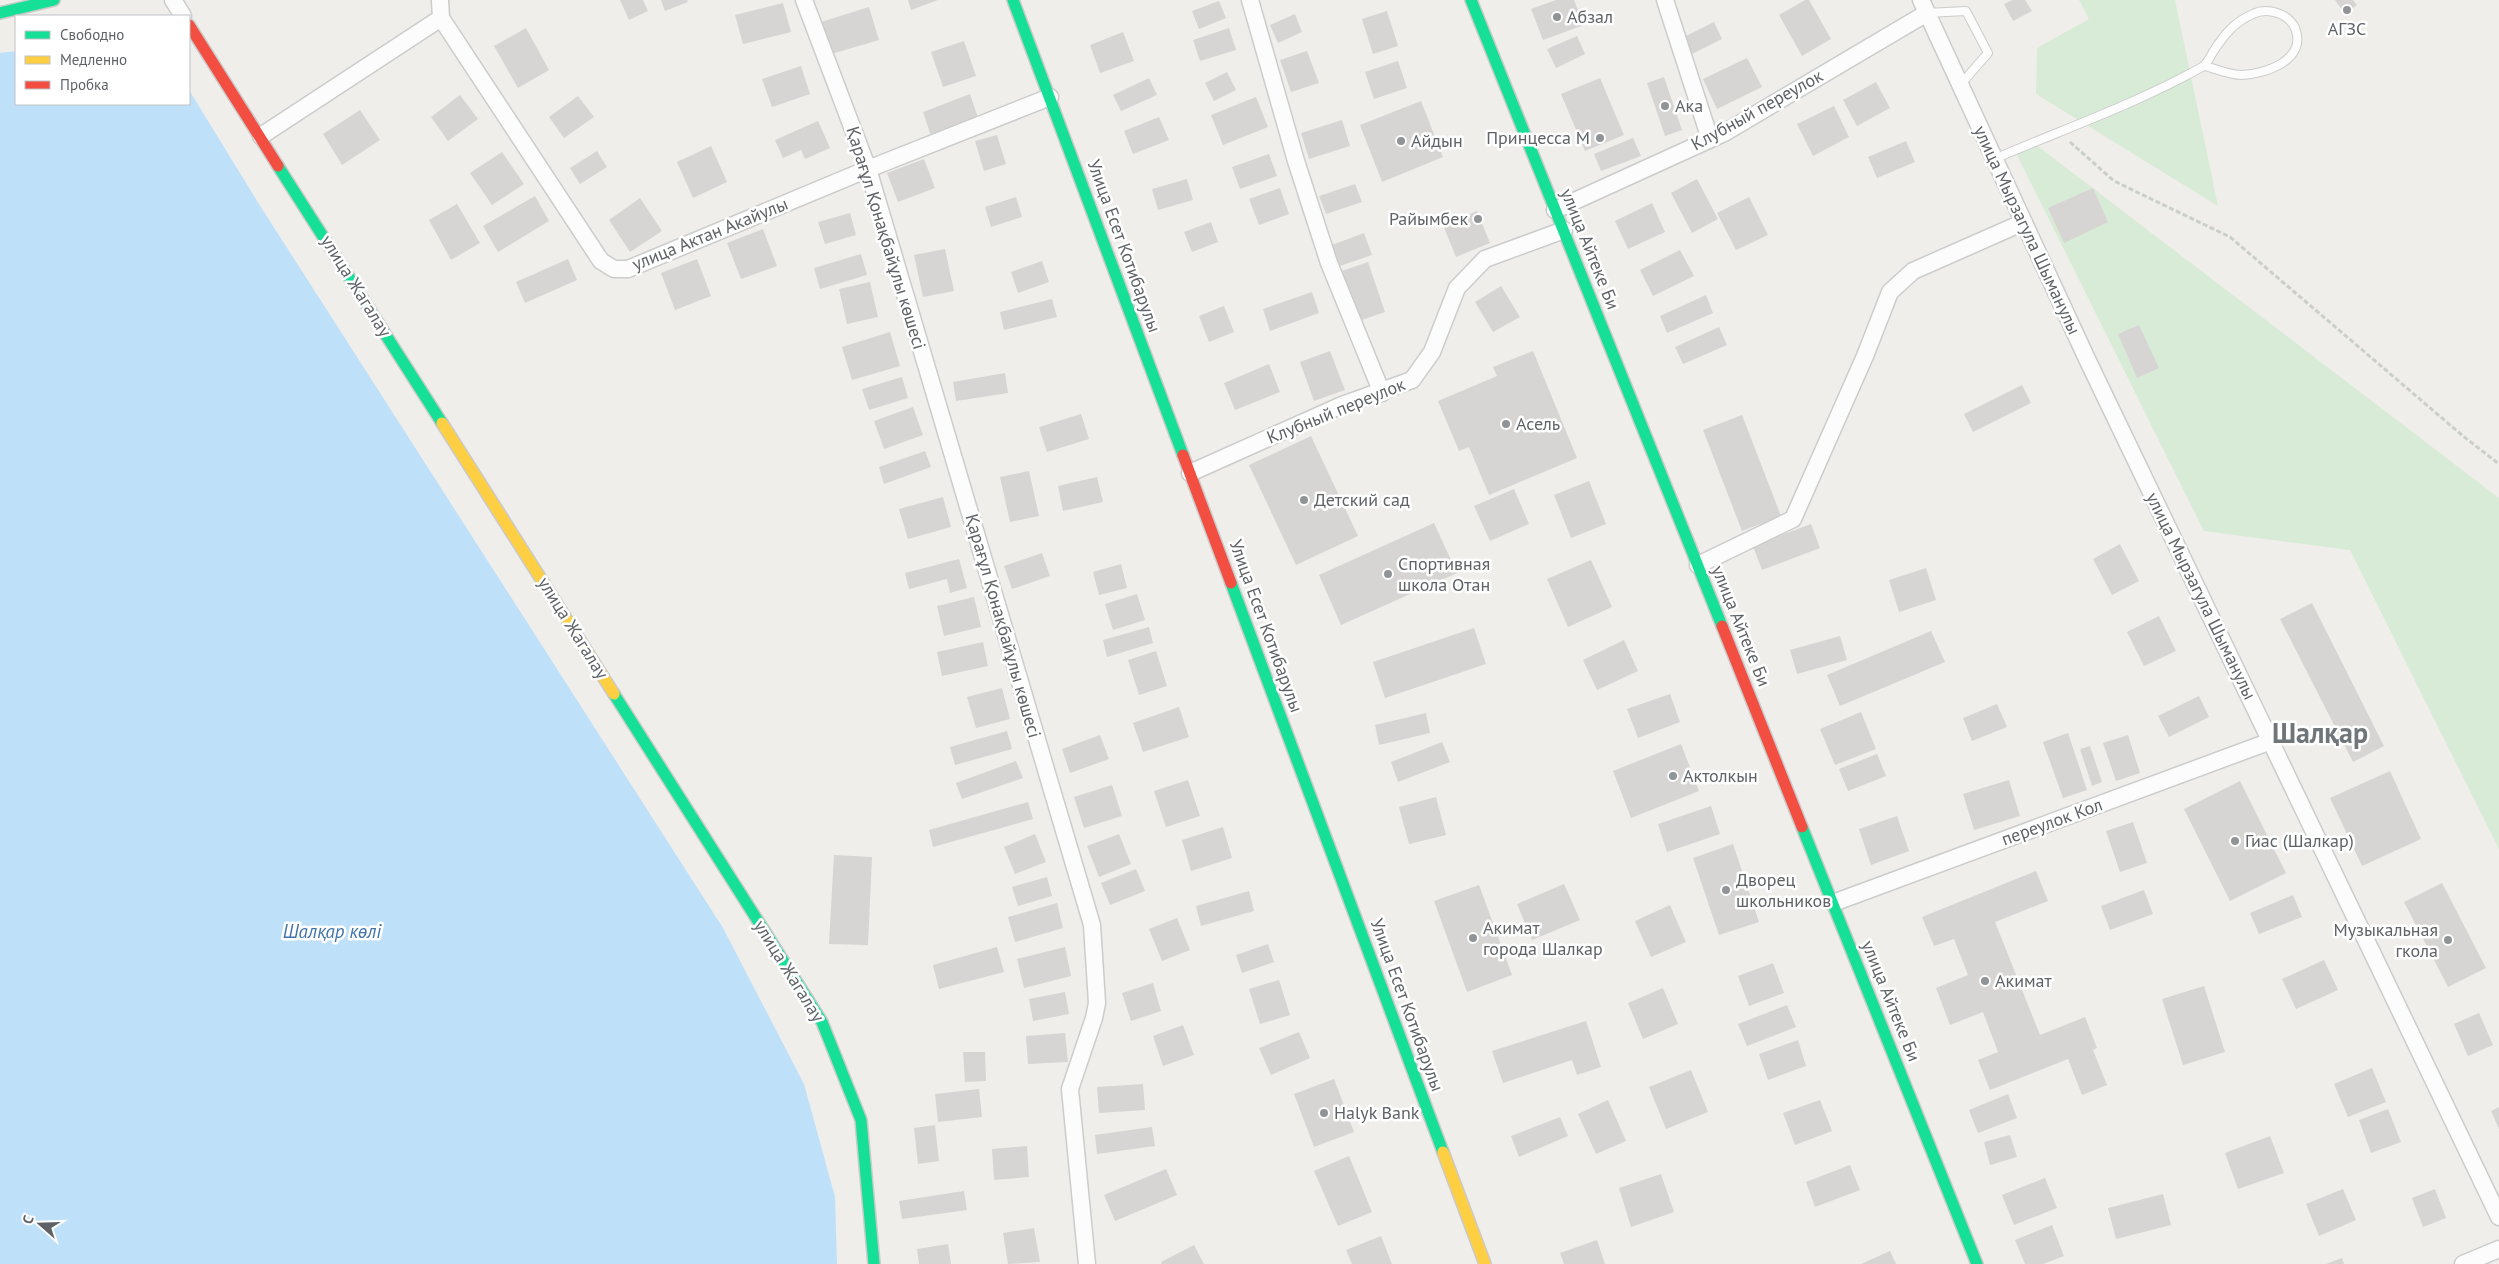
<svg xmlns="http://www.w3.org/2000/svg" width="2499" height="1264" font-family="'PT Sans',sans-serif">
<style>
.green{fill:#d8ebd6}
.water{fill:#bfe0f9}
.building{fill:#d6d5d3}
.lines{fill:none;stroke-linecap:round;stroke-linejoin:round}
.lane-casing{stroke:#cbcccc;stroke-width:10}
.street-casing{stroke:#cbcccc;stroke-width:19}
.fast-casing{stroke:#cacacb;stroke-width:14}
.slow-casing{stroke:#cacacb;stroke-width:14}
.jam-casing{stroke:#cacacb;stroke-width:14}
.path{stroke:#cacfcc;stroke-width:3;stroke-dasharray:5 2.5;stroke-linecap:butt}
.lane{stroke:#fdfcfc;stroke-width:8}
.street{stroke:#fdfcfc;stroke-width:16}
.fast{stroke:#16e098;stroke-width:11}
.slow{stroke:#ffcf43;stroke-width:11}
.jam{stroke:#f24e42;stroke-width:11}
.poi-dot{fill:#919496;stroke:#fff;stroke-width:2}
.labels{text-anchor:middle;stroke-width:5;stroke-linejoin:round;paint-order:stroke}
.poi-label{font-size:18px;fill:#5f6368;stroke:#fff;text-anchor:start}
.street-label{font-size:18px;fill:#5f6368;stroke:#fff}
.water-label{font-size:19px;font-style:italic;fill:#4174aa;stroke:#fff}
.town-label{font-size:28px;font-weight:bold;fill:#70757a;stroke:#fff}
</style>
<rect width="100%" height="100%" fill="#efeeea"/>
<path class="green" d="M2079,0H2175L2218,206L2036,94L2037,48L2089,19Z
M2031,141L2499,498V849L2350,550L2204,531L2017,155Z"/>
<path class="water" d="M16,51V104H189V90L257,201L723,928L804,1084L835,1197L837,1264H0V53Z"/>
<path class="building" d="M620,0H643L648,11L629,20Z
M661,0H687L688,2L665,11Z
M908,0H938L911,10Z
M1556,0H1574L1584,25L1543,40L1531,9Z
M1805,0H1809L1831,39L1802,56L1779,15Z
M2012,0H2025L2032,11L2013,21L2004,4Z
M2335,0H2353L2357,5L2345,14Z
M1219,1L1226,18L1199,29L1192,11Z
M783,3L791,32L743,44L735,15Z
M869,7L879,40L828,55L818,23Z
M1387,11L1398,46L1373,54L1362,19Z
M1295,14L1302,32L1278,43L1270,25Z
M1714,22L1722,39L1692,54L1684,37Z
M526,28L549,70L518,88L494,46Z
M1229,28L1236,50L1200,61L1193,40Z
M1123,32L1134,61L1100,73L1090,45Z
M1577,36L1585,54L1556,68L1547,49Z
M964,41L976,76L943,87L931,52Z
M1307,51L1319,83L1291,92L1280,60Z
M1747,58L1762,87L1717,109L1703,79Z
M1398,61L1407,88L1374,99L1365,72Z
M801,66L810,94L772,107L762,79Z
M1227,72L1236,90L1214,101L1205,83Z
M1664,77L1682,130L1665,136L1647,83Z
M1149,78L1157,95L1121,111L1113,95Z
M1600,78L1624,135L1585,151L1561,94Z
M1876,82L1890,108L1857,126L1843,100Z
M970,94L978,118L931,136L923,112Z
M460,95L478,119L448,141L431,117Z
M578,96L594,117L564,138L549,117Z
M1256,97L1268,127L1223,145L1211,115Z
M1421,101L1443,157L1382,182L1360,125Z
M1834,106L1849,137L1813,156L1797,124Z
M360,110L380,140L342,165L323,134Z
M1159,117L1169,140L1133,154L1124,131Z
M1342,120L1350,146L1309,159L1301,133Z
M818,121L830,148L805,159L801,150L783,158L775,140Z
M997,135L1006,164L984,171L975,141Z
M1633,138L1641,156L1601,171L1594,154Z
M1906,141L1915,162L1877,178L1868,157Z
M711,146L727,182L693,198L677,162Z
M597,151L607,167L580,184L570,168Z
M502,152L524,184L492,205L470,173Z
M1269,154L1277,176L1240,189L1232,167Z
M924,159L935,188L898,202L887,173Z
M1187,179L1193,200L1158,210L1152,189Z
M1697,179L1718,219L1692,233L1671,193Z
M1355,184L1362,202L1326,214L1319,196Z
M1280,188L1289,214L1259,225L1249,199Z
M2093,188L2108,222L2064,243L2048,208Z
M535,196L549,221L498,252L483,226Z
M1016,197L1022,217L991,227L985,207Z
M1749,197L1768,235L1736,250L1717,213Z
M640,198L662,231L630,252L609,220Z
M1652,203L1665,232L1628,249L1615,221Z
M457,204L480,243L451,260L429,220Z
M1477,211L1490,243L1456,257L1443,225Z
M850,213L856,235L825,244L818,222Z
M1211,222L1218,242L1192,252L1184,232Z
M763,229L777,266L741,279L727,243Z
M1364,233L1372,255L1340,266L1332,245Z
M945,249L954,291L923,297L914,255Z
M1680,250L1694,276L1653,296L1640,270Z
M861,254L867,275L820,289L814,268Z
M568,259L577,280L525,303L516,282Z
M697,259L711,296L675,310L661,273Z
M1042,261L1049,282L1018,293L1011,272Z
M1368,262L1385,312L1356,322L1339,272Z
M870,282L878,317L847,324L839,289Z
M1501,286L1520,317L1493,332L1475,302Z
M1312,292L1319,313L1270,331L1263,309Z
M1706,295L1713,313L1667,333L1660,316Z
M1052,299L1057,317L1004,330L1000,312Z
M1224,306L1234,332L1209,342L1199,316Z
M2139,325L2159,368L2137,378L2118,334Z
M1719,327L1727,345L1683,364L1675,347Z
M890,332L900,366L852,380L842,347Z
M1330,351L1345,390L1314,401L1300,362Z
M1533,351L1577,458L1489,495L1469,447L1459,451L1438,401L1497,376L1493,367Z
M1269,364L1280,392L1235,410L1224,383Z
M1005,373L1008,393L956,401L953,382Z
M902,377L908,398L869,410L862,389Z
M2022,385L2031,403L1973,432L1964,414Z
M913,407L923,435L884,449L874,421Z
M1081,414L1089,439L1047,452L1039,427Z
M1742,415L1781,516L1742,531L1703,430Z
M1311,436L1358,536L1296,565L1249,465Z
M925,451L931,467L884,484L879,467Z
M1029,471L1039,516L1010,522L1000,477Z
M1097,477L1103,502L1063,511L1058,486Z
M1589,481L1606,524L1571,538L1554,495Z
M1514,489L1529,524L1490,541L1474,506Z
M943,497L951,527L908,539L899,509Z
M1434,523L1457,573L1341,625L1319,575Z
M1811,524L1820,548L1762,570L1753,546Z
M2120,544L2139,581L2112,595L2093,559Z
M1042,553L1050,576L1012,589L1004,566Z
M959,559L967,588L950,593L947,579L909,589L905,573Z
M1591,560L1612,607L1568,627L1547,579Z
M1121,564L1127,588L1099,595L1093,572Z
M1926,568L1936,600L1899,612L1889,580Z
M1137,594L1145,620L1113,630L1105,604Z
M974,597L981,627L944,636L937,606Z
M2312,603L2384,746L2353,762L2280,619Z
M2159,616L2176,651L2144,666L2127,632Z
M1149,627L1153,643L1107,657L1103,640Z
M1474,628L1486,664L1385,698L1373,662Z
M1931,631L1945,662L1840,706L1827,675Z
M1840,636L1847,660L1797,674L1790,650Z
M1624,640L1638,671L1597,690L1583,660Z
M983,642L988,666L942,676L937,652Z
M1156,651L1167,686L1139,695L1128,660Z
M1002,688L1010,719L976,728L967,697Z
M1670,694L1680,722L1638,738L1627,709Z
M2199,696L2209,717L2169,737L2158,716Z
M1997,704L2007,727L1972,741L1963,718Z
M1179,707L1189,737L1143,752L1133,723Z
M1861,712L1876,749L1835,765L1820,729Z
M1426,713L1430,733L1379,745L1375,725Z
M1007,731L1012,749L955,765L950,747Z
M2068,733L2087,790L2063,798L2043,742Z
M1100,735L1109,759L1070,773L1062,749Z
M2128,735L2140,773L2116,781L2103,743Z
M1442,742L1450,762L1398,782L1391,762Z
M1681,744L1699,791L1631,818L1613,771Z
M2090,746L2102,782L2092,786L2080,749Z
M1877,754L1886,776L1848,791L1839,769Z
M1016,761L1023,778L962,799L956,783Z
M2390,771L2421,839L2362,866L2330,798Z
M1188,780L1200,816L1166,827L1154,791Z
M2009,780L2020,816L1974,830L1963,794Z
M2240,781L2286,873L2230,901L2184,809Z
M1112,785L1122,816L1084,828L1074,797Z
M1436,797L1446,835L1409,844L1399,807Z
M1028,802L1033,819L933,847L929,830Z
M1711,806L1720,834L1667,852L1658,824Z
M1897,816L1909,851L1871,865L1859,829Z
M2133,822L2147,863L2120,872L2106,831Z
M1223,827L1232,858L1191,871L1182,840Z
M1035,834L1046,862L1015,874L1004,847Z
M1119,834L1131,864L1099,877L1087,846Z
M1733,844L1759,922L1719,935L1693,858Z
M834,855L872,857L868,945L829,944Z
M1136,869L1145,891L1110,905L1101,883Z
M2036,871L2048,901L1995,922L2040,1035L2085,1017L2097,1048L2093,1050L2107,1085L2082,1095L2068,1059L1990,1090L1978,1060L1998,1052L1983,1012L1950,1025L1936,988L1968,975L1954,939L1934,946L1922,917Z
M1047,877L1052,896L1018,906L1012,887Z
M2442,883L2486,968L2448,987L2404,902Z
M1564,884L1580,920L1532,940L1517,904Z
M1479,885L1512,975L1467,992L1434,901Z
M2144,890L2153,914L2110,930L2101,906Z
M1249,891L1254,911L1201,926L1196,906Z
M2293,895L2302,917L2259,934L2250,913Z
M1057,903L1063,928L1015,942L1008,917Z
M1670,905L1686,942L1651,957L1635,921Z
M1177,918L1190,950L1162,961L1149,929Z
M1268,944L1274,962L1242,973L1236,955Z
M997,947L1004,972L939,989L933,965Z
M1065,947L1071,976L1024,988L1017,959Z
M2324,960L2338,990L2296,1009L2282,979Z
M1773,963L1784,993L1749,1006L1738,976Z
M1279,980L1290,1015L1260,1024L1249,989Z
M1153,983L1161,1011L1131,1021L1122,993Z
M2204,986L2225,1052L2183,1065L2162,999Z
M1663,988L1678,1024L1643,1039L1628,1003Z
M1065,992L1069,1014L1033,1021L1029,999Z
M1787,1005L1796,1027L1747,1046L1738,1024Z
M2479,1013L2493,1045L2468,1056L2454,1024Z
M1586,1021L1601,1067L1577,1075L1572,1060L1503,1083L1492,1051Z
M1183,1025L1194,1055L1163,1066L1153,1036Z
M1299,1032L1310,1058L1271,1075L1259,1048Z
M1065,1033L1068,1062L1028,1064L1026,1036Z
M1798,1040L1806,1066L1768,1080L1759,1054Z
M963,1052H985L986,1081L965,1082Z
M2372,1068L2386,1102L2348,1117L2334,1084Z
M1691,1070L1708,1112L1666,1129L1649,1087Z
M1334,1079L1354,1132L1314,1147L1294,1094Z
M1143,1084L1145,1110L1099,1113L1097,1087Z
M979,1089L982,1117L938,1122L935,1094Z
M2008,1094L2017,1118L1978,1133L1969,1110Z
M1608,1100L1626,1141L1596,1154L1578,1114Z
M1820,1100L1832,1131L1795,1145L1783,1113Z
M2499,1107V1129L2491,1111Z
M2388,1109L2401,1142L2371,1153L2359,1120Z
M1560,1117L1568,1136L1519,1157L1511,1136Z
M935,1125L939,1161L918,1164L914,1128Z
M1152,1127L1155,1146L1097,1154L1095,1135Z
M2010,1135L2017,1157L1990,1165L1984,1142Z
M2270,1136L2284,1173L2238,1189L2225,1153Z
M1027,1146L1029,1177L994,1180L992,1149Z
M1349,1156L1372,1212L1338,1226L1314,1171Z
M1850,1165L1860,1190L1815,1207L1806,1182Z
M1166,1169L1177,1195L1115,1221L1104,1195Z
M1661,1174L1674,1212L1631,1227L1619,1188Z
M2045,1178L2057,1208L2014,1225L2002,1195Z
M2343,1189L2356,1220L2319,1236L2306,1204Z
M2435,1189L2446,1218L2423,1227L2412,1198Z
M964,1191L967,1210L902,1219L899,1201Z
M2163,1194L2171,1225L2116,1239L2108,1208Z
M2052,1225L2064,1256L2043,1264H2025L2015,1240Z
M1034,1228L1040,1262L1008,1264L1003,1233Z
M1381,1236L1392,1264H1352L1346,1250Z
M1597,1240L1605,1264H1564L1560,1253Z
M948,1244L951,1264H919L917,1249Z
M1194,1245L1204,1264H1162L1161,1262Z
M1890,1251L1896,1264H1861Z
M2342,1258L2344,1264H2326Z"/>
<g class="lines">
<g class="lane-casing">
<path id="lane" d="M1927,13L1966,11L1988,53L1961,84
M1994,159C2064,129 2136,104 2202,67C2207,64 2210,58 2213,52C2224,35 2234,22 2253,14C2267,7 2288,13 2295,28C2308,60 2265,74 2242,75C2230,75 2216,69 2205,66"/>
</g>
<g class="street-casing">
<path id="street" d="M173,0L183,16
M440,0L441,18L601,261L614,269H628L868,169L1050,97
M804,0L868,169L1092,925L1097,1003L1094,1018L1070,1089L1087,1264
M1250,0L1296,161L1329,263L1382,393
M1665,0L1710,139
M1921,0L2087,359L2499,1217
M261,136L441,18
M1555,210L1724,133L1927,13
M1190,473L1342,405L1412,380L1432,352L1457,288L1485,259L1564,230
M1698,565L1793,519L1865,356L1890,292L1913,271L2024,222
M1833,903L2271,741
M2463,1264L2499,1249"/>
</g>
<g class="fast-casing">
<path id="fast" d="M1013,0L1183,455
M1471,0L1722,626
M0,13L54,0
M278,166L442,423
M1231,583L1443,1152
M614,694L822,1022L861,1120L874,1264
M1802,827L1977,1264"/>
</g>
<g class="slow-casing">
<path id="slow" d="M442,423L614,694
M1443,1152L1485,1264"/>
</g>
<g class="jam-casing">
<path id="jam" d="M189,25L278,166
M1183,455L1231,583
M1722,626L1802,827"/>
</g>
<path class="path" d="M2070,142L2114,181L2230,237L2463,436L2499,464"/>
<use href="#lane" class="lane"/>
<use href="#street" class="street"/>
<use href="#fast" class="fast"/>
<use href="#slow" class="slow"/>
<use href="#jam" class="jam"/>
</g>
<g class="poi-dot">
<circle cx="2347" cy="10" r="5"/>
<circle cx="1557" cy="17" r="5"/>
<circle cx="1665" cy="106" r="5"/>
<circle cx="1600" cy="138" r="5"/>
<circle cx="1401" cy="141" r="5"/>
<circle cx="1478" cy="219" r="5"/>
<circle cx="1506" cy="424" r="5"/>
<circle cx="1304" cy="500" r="5"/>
<circle cx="1388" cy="574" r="5"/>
<circle cx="1673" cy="776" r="5"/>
<circle cx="2235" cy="841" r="5"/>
<circle cx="1726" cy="890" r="5"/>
<circle cx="1473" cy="938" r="5"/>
<circle cx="2448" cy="940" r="5"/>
<circle cx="1985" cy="981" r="5"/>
<circle cx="1324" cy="1113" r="5"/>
</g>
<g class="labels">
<g class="poi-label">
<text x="1567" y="23">Абзал</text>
<text x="2347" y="35" text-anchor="middle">АГЗС</text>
<text x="1675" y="112">Ака</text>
<text x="1590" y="144" text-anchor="end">Принцесса М</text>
<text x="1411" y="147">Айдын</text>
<text x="1468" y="225" text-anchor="end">Райымбек</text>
<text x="1516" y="430">Асель</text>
<text x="1314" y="506">Детский сад</text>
<text x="1398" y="570">Спортивная<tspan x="1398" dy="21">школа Отан</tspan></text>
<text x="1683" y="782">Актолкын</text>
<text x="2245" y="847">Гиас (Шалкар)</text>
<text x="1736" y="886">Дворец<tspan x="1736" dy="21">школьников</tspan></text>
<text x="1483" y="934">Акимат<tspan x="1483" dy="21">города Шалкар</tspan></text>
<text x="2438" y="936" text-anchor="end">Музыкальная<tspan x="2438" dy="21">гкола</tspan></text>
<text x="1995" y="987">Акимат</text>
<text x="1334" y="1119">Halyk Bank</text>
</g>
<g class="street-label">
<text transform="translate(1757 110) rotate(-29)" y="6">Клубный переулок</text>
<text transform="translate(2027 230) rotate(65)" y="6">улица Мырзагула Шыманулы</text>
<text transform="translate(710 234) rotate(-22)" y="6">улица Актан Акайулы</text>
<text transform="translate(886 238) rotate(73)" y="6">Қарағұл Қонақбайұлы көшесі</text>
<text transform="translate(1124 246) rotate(70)" y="6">Улица Есет Котибарулы</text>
<text transform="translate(1590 249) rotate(68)" y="6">улица Айтеке Би</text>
<text transform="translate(356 286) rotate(58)" y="6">улица Жагалау</text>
<text transform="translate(1336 411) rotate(-22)" y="6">Клубный переулок</text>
<text transform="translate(2201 596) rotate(64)" y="6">улица Мырзагула Шыманулы</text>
<text transform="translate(1003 626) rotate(74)" y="6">Қарағұл Қонақбайұлы көшесі</text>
<text transform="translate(1266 626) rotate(70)" y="6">Улица Есет Котибарулы</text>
<text transform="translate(1741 626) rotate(68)" y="6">улица Айтеке Би</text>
<text transform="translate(573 628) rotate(58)" y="6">улица Жагалау</text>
<text transform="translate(2052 822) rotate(-20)" y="6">переулок Кол</text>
<text transform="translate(789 971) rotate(58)" y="6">улица Жагалау</text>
<text transform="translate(1891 1001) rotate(68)" y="6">улица Айтеке Би</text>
<text transform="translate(1407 1005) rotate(70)" y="6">Улица Есет Котибарулы</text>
</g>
<g class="water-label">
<text x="332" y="938">Шалқар көлі</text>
</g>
<g class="town-label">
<text x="2320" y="743">Шалқар</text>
</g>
</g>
<rect x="15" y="15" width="175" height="90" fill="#ffffff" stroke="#bfc1c3"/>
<rect x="25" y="31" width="25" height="8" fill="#16e098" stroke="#bfc1c3"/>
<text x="60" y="40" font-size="15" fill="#5f6368">Свободно</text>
<rect x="25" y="56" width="25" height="8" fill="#ffcf43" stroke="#bfc1c3"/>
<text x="60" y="65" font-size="15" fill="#5f6368">Медленно</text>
<rect x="25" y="81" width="25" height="8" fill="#f24e42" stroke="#bfc1c3"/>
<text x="60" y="90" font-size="15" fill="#5f6368">Пробка</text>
<g transform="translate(40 1224) rotate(290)" stroke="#ffffff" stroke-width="4" paint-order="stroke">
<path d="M0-4L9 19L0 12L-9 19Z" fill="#5f6368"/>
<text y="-8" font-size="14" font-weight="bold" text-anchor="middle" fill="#5f6368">С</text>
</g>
</svg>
